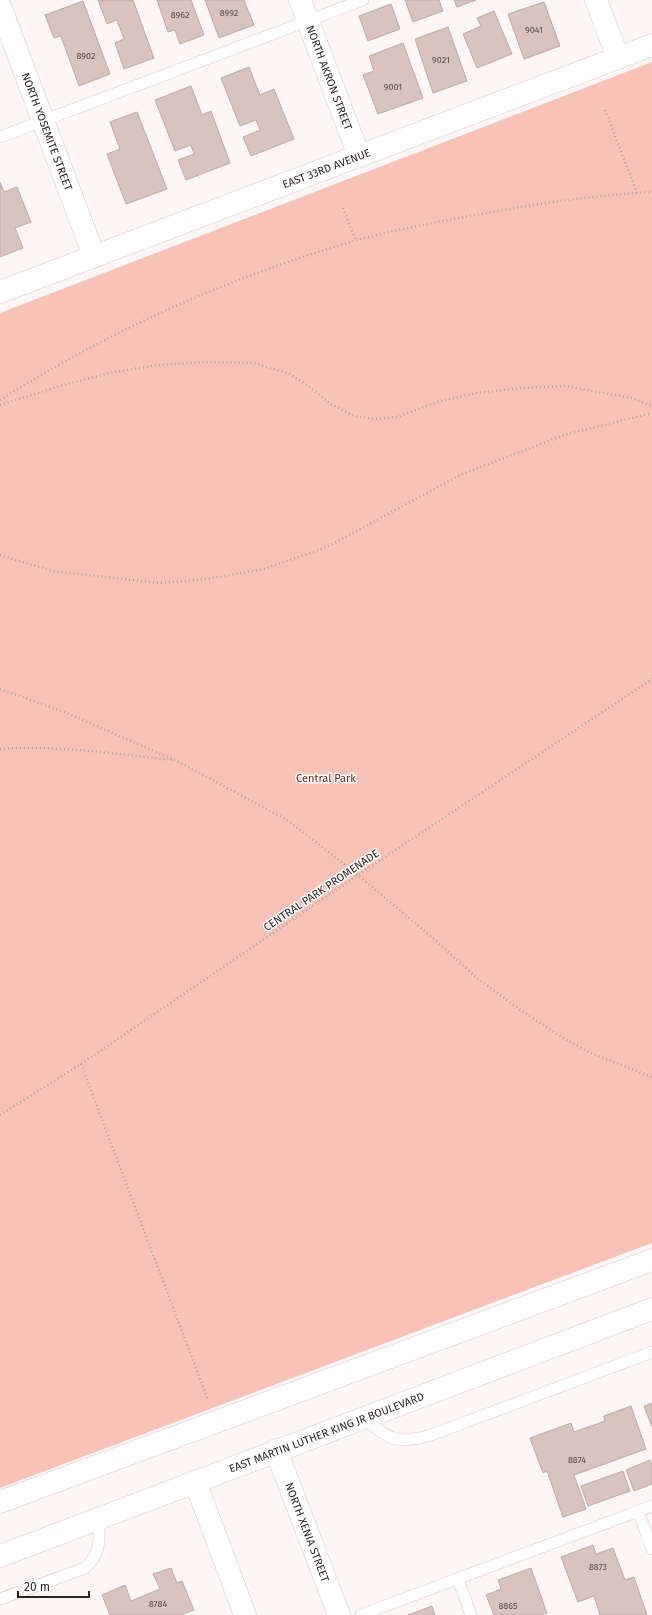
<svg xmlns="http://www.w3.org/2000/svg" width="652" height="1615" font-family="'Fira Sans',sans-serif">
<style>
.green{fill:#f8c3b6}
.building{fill:#d9c3be;stroke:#c0aaa5}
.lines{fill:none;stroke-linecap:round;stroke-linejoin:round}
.lane-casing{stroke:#dbc5c0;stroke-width:12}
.street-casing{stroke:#dbc5c0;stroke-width:23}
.secondary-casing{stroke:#dbc5c0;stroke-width:23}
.path{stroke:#a9a3a1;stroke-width:2.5;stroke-dasharray:1 3;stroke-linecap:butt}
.lane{stroke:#fff;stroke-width:11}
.street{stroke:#fff;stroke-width:22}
.secondary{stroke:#fff;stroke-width:22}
.labels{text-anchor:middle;stroke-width:3;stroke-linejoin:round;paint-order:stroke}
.number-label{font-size:9px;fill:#574c49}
.street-label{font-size:11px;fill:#2c2422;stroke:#fff}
.park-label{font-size:11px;fill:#6f2615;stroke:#fff}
</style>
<rect width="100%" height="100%" fill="#fcf7f6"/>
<path class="green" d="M652,62V1243L0,1488V313Z"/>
<path class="building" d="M98,0H133L154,58L124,69L115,43L124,39L117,20L107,24Z
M157,0H191L204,35L180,44L175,30L168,32Z
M205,0H244L254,25L219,38Z
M405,0H439L443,11L413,22Z
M454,0H476L457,7Z
M83,1L110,74L79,86L61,36L54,38L45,15Z
M544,2L560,46L524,59L508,14Z
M391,4L400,29L368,41L359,16Z
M494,11L512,54L477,68L463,34L481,26L477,18Z
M448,27L467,81L433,93L415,39Z
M403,43L423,98L378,114L363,75L374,71L369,56Z
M249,67L260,95L274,89L294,139L251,156L243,137L260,130L256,120L240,126L221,78Z
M191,86L202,115L211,111L230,163L186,180L178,160L194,154L191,145L175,151L155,100Z
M137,112L167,189L126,204L107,154L120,149L110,122Z
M0,182L4,192L17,187L31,222L15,228L23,248L0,257Z
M652,1403V1427L644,1406Z
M631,1406L646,1449L574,1475L586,1509L563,1517L547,1471L543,1473L530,1438L571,1423L574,1432L605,1421L604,1416Z
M650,1460L652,1465V1484L634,1491L626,1470Z
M623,1471L630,1491L588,1506L581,1486Z
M593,1545L596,1554L613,1548L625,1580L634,1577L647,1615H600L594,1596L578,1602L561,1557Z
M171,1568L177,1583L182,1581L194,1610L181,1615H110L102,1595L125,1585L131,1601L160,1589L153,1574Z
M531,1568L547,1613L542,1615H494L486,1595L501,1589L498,1580Z
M432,1606L435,1615H408Z"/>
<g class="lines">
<g class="lane-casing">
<path id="lane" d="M0,137L363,0
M363,1417C390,1440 396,1445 431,1435L652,1352
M638,1511L652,1549
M458,1579L471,1615
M0,1599L85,1568C102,1553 99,1539 99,1518
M361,1615L652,1506"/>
</g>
<g class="street-casing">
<g id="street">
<path id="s1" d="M300,0L359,156"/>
<path d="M596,0L618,58"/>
<path id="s2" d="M0,6L94,256"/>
<path id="s3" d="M276,1450L339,1615"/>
<path d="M195,1481L245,1615"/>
</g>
</g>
<g class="secondary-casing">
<g id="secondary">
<path id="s4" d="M0,292L652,45"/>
<path d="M0,1502L652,1260"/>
<path id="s5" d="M0,1556L652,1309"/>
</g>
</g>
<path class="path" d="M605,110L637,193
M343,208L356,241
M0,400C111,330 227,278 354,241C397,229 442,221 487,213C541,203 596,195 652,192
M0,405L60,386L109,373L158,365L209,362L253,363L288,373L307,385L332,405L355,416L375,419L397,417L437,402L477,393L521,388L566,386L631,398L652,406
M0,555L52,571L160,583L207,579L264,569L327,547L460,475L564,435L652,413
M0,689L69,714L177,761L287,820L358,875L435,940L477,978L519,1009L563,1038L593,1054L652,1077
M0,749C58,745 115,754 173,760
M81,1064L208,1400
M0,1115L81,1064L358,875L652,679"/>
<use href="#lane" class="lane"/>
<use href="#street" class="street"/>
<use href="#secondary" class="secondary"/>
</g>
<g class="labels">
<g class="number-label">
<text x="229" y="16">8992</text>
<text x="180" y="18">8962</text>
<text x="534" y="33">9041</text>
<text x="86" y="59">8902</text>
<text x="441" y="63">9021</text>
<text x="393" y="90">9001</text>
<text x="577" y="1463">8874</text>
<text x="598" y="1570">8873</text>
<text x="158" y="1607">8784</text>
<text x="508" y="1609">8865</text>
</g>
<g class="street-label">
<text dy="4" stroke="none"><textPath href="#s1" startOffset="83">NORTH AKRON STREET</textPath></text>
<text dy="4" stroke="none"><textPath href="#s2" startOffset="134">NORTH YOSEMITE STREET</textPath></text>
<text dy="4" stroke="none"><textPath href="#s4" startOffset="349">EAST 33RD AVENUE</textPath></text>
<text transform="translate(321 890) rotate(-34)" y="4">CENTRAL PARK PROMENADE</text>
<text dy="4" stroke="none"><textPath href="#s5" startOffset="349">EAST MARTIN LUTHER KING JR BOULEVARD</textPath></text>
<text dy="4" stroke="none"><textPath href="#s3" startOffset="88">NORTH XENIA STREET</textPath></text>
</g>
<g class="park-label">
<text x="326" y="782">Central Park</text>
</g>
</g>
<path d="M18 1591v6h71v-6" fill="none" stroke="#2c2422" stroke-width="2"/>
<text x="24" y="1591" font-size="12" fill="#2c2422" stroke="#ffffff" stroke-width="3" paint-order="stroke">20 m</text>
</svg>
